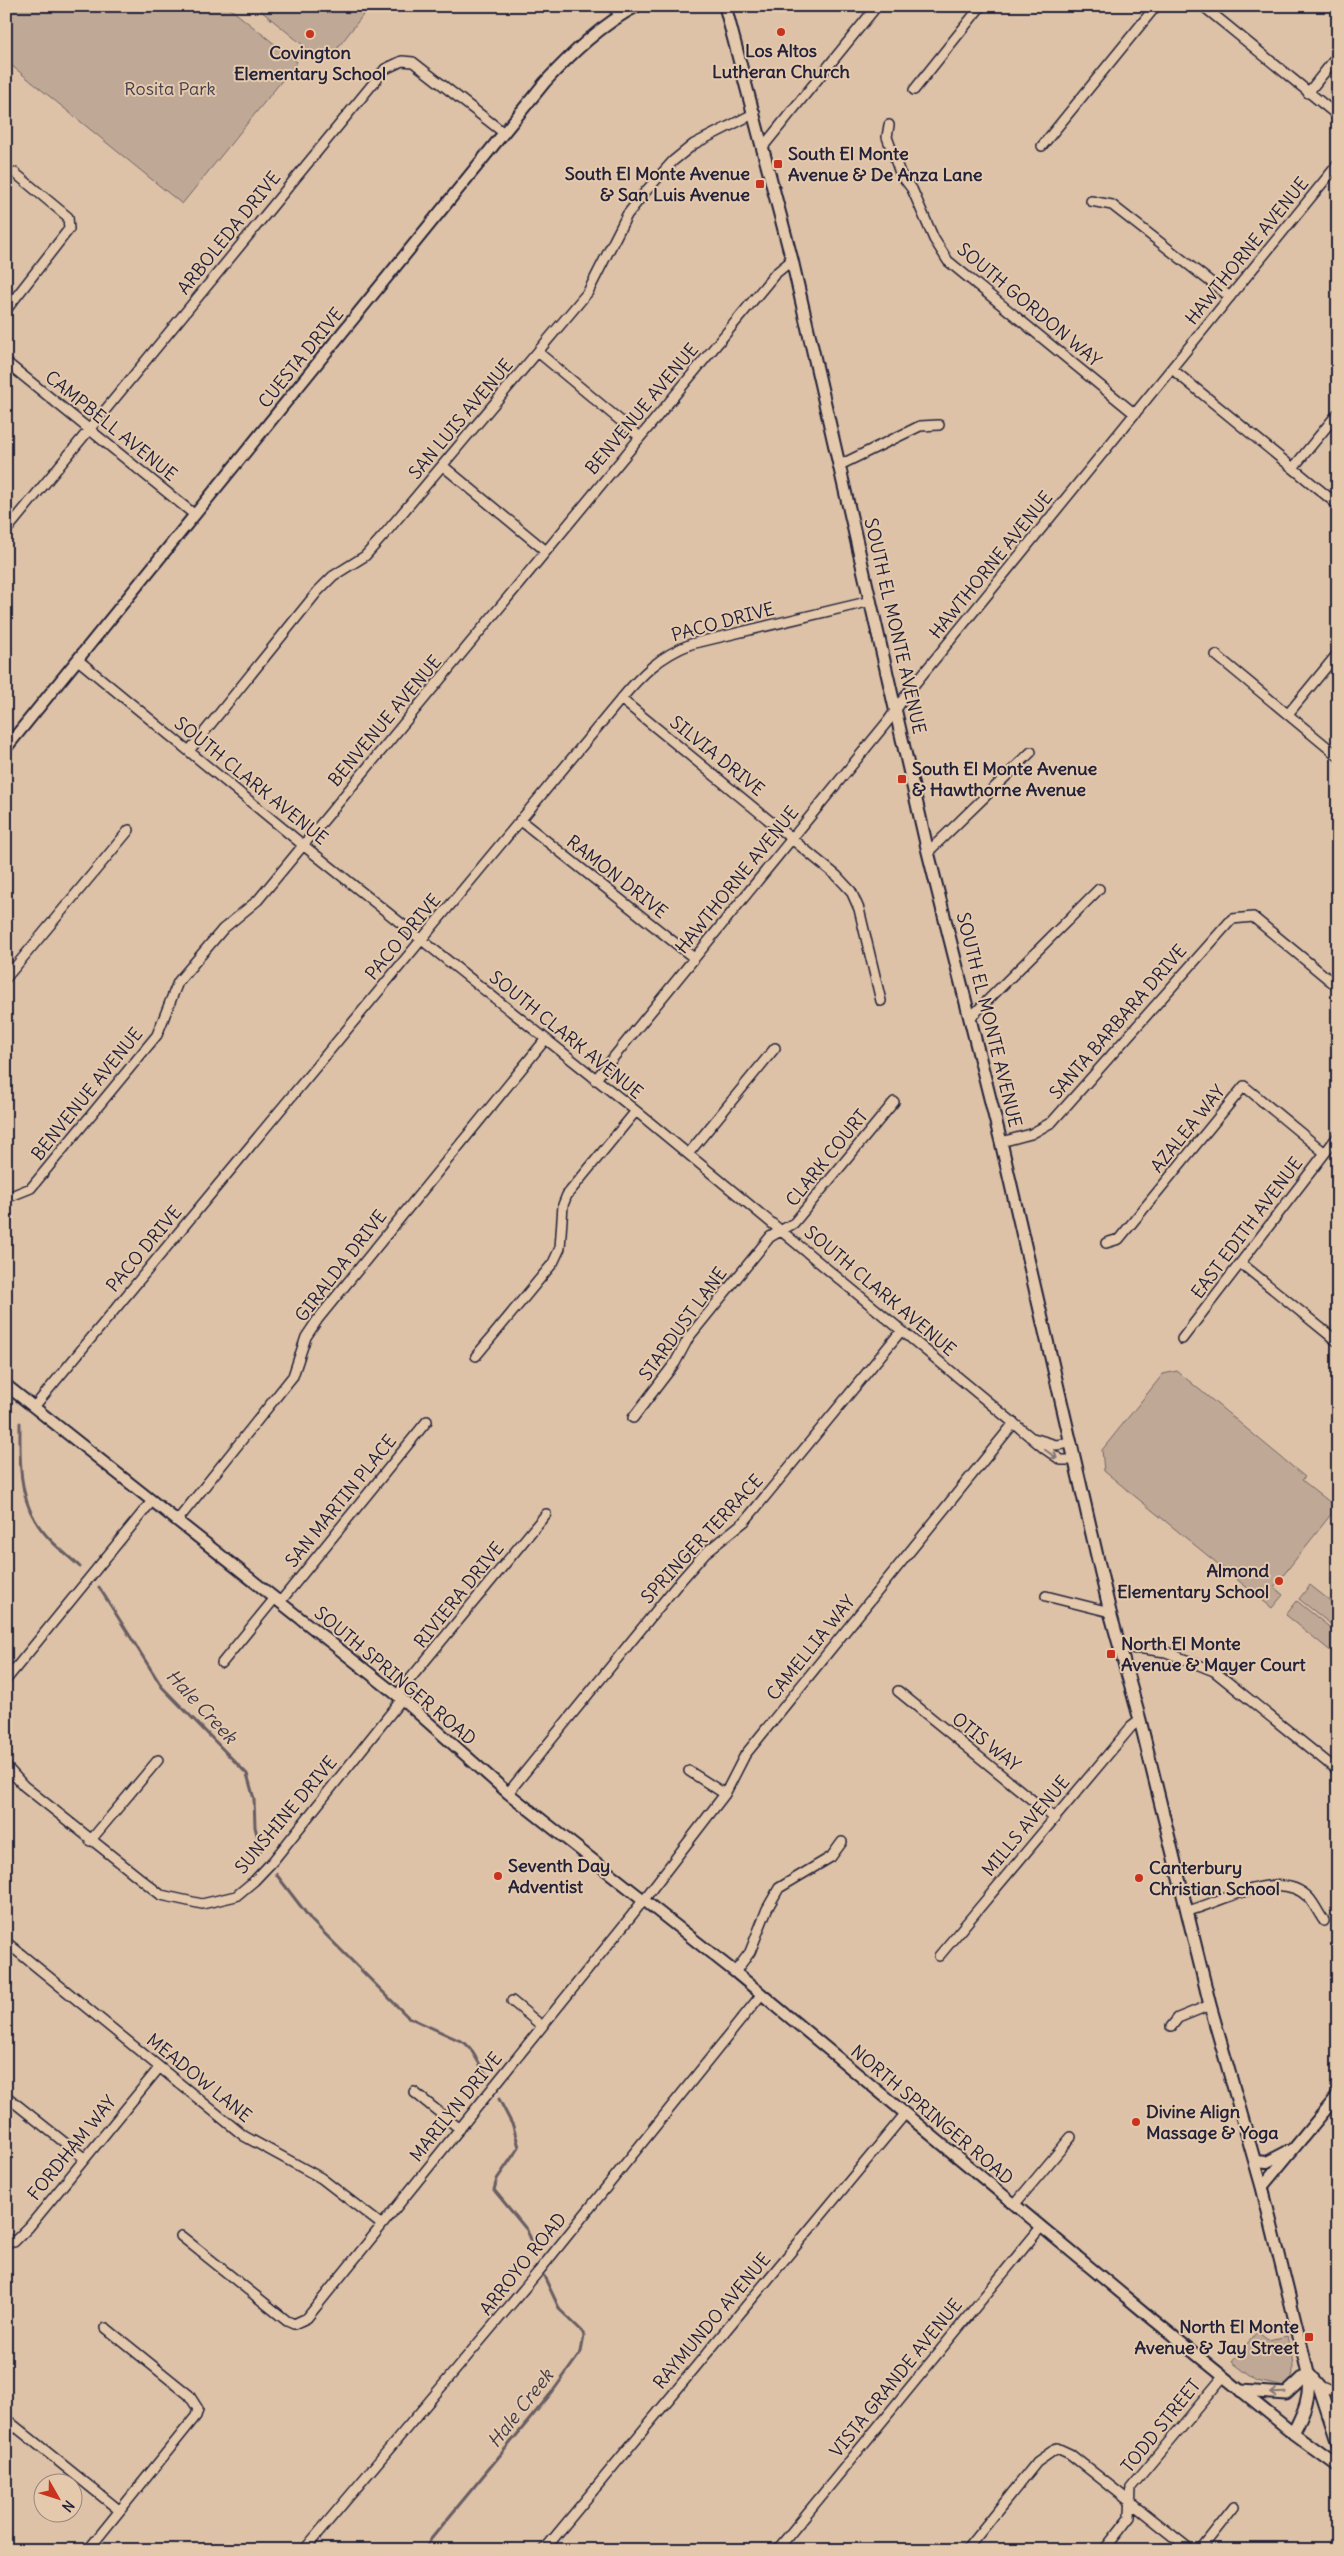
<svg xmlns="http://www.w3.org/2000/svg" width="1344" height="2556" font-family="Delius,sans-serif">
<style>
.green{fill:#bfa896;stroke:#706568}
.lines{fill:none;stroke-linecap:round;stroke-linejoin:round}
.stream{stroke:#675d63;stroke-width:3}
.minor-casing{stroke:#22223b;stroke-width:12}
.tertiary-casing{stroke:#22223b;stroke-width:14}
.secondary-casing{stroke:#22223b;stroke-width:15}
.minor{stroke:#e5c9ac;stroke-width:9}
.tertiary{stroke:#e5c9ac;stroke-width:10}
.secondary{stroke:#e5c9ac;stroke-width:11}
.oneway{stroke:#847674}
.poi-dot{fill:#c8321e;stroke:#e5c9ac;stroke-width:2}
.labels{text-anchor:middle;stroke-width:4;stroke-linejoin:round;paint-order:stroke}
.poi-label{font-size:18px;font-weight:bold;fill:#22223b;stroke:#e5c9ac;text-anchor:start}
.park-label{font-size:18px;fill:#413d4d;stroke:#e5c9ac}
.street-label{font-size:18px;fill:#22223b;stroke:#e5c9ac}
.water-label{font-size:19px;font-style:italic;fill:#3f3b4c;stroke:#e5c9ac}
</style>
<rect width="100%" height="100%" fill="#ddc2a7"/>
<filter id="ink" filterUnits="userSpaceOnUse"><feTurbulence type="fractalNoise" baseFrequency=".02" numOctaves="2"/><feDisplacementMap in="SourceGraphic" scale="10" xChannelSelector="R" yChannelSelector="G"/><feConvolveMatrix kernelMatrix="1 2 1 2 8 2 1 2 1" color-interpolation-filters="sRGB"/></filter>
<g filter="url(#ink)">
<path class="green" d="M6,6H227L297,62L182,204L6,61Z
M255,6H370L336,50L314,54Z
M1177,1371L1305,1477L1302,1480L1331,1503L1332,1513L1274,1587L1283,1595L1272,1608L1104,1471L1102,1450L1163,1374Z
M1310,1585L1338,1607V1630L1299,1599Z
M1297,1601L1338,1634V1657L1286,1615Z
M1257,2332L1268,2340L1287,2336C1290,2352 1300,2376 1285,2387L1257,2381L1232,2362Z"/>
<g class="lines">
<path class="stream" d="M20,1423C20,1454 18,1492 35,1520C46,1539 65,1553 80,1567
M99,1587L162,1687L247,1774L254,1799L255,1827L261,1850
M276,1874L312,1921L408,2017L465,2043L470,2048L487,2076
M499,2099L513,2126L519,2147L497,2179L494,2190L527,2230L535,2249
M425,2550L431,2539L553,2391L581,2352L584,2336L582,2331L560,2310L544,2276"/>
<g class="minor-casing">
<path id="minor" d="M611,6L621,15
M1203,6L1338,116
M914,90L981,6
M1308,93L1338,55
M889,125L887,137L900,173L912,189L934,239L948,261L1135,414
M1042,146L1156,6
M762,148L877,6
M1091,201L1112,205L1230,297
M6,310L69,229L68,217L15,173
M539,353L640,437
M6,362L195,515
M1172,369L1338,505
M840,465L920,426L939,425
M443,466L546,551
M1293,468L1338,413
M6,531L385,69L402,61L413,62L504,133
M1216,655L1338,756
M78,660L303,845L636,1111L1045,1449L1061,1460H1075
M621,699L837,876L851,891L859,909L881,1001
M1288,714L1338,653
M189,751L318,591L333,576L365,556L383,536L588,292L627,215L646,191L673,161L694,144L755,113
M520,820L694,958
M928,852L1031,752
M6,978L129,830
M971,1017L1099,889
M595,1080L888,721L909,691L1338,164
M1001,1142L1031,1134L1052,1122L1232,919L1253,917L1338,987
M688,1154L775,1048
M6,1198L31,1188L157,1035L178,982L223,929L258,900L775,274L792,260
M1106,1243L1119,1239L1244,1086L1325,1153
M1242,1264L1338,1342
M1182,1339L1338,1136
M476,1356L553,1263L560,1248L563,1205L567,1195L636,1111
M34,1407L621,699C642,674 660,656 691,644L871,601
M633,1418L675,1363L689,1337L770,1237L794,1223L894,1102
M1033,1438L1056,1445L1072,1443
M177,1521L293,1376L306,1337L318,1319L545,1040
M1046,1596L1110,1612
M280,1602L427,1421
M1120,1648L1144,1649L1166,1652L1214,1671L1338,1771
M222,1663L275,1598
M6,1680L152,1501
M898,1691L1053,1817
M397,1695L546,1514
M6,1766L24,1786L161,1895L202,1904L236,1896L254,1881L273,1861L402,1699
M689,1771L725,1794
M508,1793L677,1585L705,1553L745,1521L901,1331
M90,1841L158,1760
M1188,1911C1222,1902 1280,1867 1309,1898C1315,1905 1319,1914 1324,1921
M6,1942L244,2136L321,2178L382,2225
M939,1956L1131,1727L1140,1720
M735,1972L750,1952L767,1909L779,1888L831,1857L842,1842
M512,2001L542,2026
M1171,2027L1178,2018L1210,2005
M414,2092L460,2129
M6,2096L84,2158
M1014,2205L1071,2137
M181,2236L287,2321L294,2324L307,2318L632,1915L725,1794L745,1755L1014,1423
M6,2239L14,2242L29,2227L159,2068
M1319,2386L1338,2394
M1327,2415L1338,2403
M6,2419L119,2510
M88,2550L196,2416L198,2409L189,2395L106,2328
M304,2550L539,2271L761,1995
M544,2550L905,2114
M777,2550L1041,2227
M966,2550L1037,2462L1057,2448L1070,2454L1191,2550
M1104,2550L1130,2517L1131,2487L1223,2377
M1200,2550L1234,2507"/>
</g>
<g class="tertiary-casing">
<path id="tertiary" d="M6,748L545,82C573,52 601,25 637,6
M6,1385L402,1699L508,1793L735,1972L1145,2313L1293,2433
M1255,2161L1267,2162L1288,2151
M1262,2187L1338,2095"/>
</g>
<g class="secondary-casing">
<path id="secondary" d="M725,6L792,260L928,852L1001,1142L1110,1612L1140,1720L1210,2005L1262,2187L1308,2373C1311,2397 1304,2412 1293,2433L1338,2466
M1308,2373L1319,2386L1338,2444
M1241,2391L1286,2394L1308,2373"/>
</g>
<use href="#minor" class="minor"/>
<use href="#tertiary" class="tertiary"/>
<use href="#secondary" class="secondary"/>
</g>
<defs><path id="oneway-shaft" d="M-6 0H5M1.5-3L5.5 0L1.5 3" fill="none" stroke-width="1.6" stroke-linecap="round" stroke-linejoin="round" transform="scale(1.25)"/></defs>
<g class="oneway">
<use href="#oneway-shaft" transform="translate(1051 1454) rotate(35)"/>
<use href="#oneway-shaft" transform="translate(1278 2393) rotate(178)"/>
</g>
</g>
<g class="poi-dot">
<circle cx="781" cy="32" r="5"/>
<circle cx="310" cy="34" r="5"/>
<rect x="773" y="159" width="10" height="10" rx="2.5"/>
<rect x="755" y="179" width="10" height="10" rx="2.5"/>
<rect x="897" y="774" width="10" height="10" rx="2.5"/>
<circle cx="1279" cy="1581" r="5"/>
<rect x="1106" y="1649" width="10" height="10" rx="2.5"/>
<circle cx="498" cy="1876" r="5"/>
<circle cx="1139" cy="1878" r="5"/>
<circle cx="1136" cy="2122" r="5"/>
<rect x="1304" y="2332" width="10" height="10" rx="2.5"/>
</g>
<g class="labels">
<g class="poi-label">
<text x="781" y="57" text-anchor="middle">Los Altos<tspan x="781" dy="21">Lutheran Church</tspan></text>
<text x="310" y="59" text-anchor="middle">Covington<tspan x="310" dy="21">Elementary School</tspan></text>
<text x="788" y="160">South El Monte<tspan x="788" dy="21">Avenue &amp; De Anza Lane</tspan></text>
<text x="750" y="180" text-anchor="end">South El Monte Avenue<tspan x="750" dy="21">&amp; San Luis Avenue</tspan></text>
<text x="912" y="775">South El Monte Avenue<tspan x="912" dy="21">&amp; Hawthorne Avenue</tspan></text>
<text x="1269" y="1577" text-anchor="end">Almond<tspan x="1269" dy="21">Elementary School</tspan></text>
<text x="1121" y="1650">North El Monte<tspan x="1121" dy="21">Avenue &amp; Mayer Court</tspan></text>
<text x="508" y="1872">Seventh Day<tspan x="508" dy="21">Adventist</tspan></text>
<text x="1149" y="1874">Canterbury<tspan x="1149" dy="21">Christian School</tspan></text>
<text x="1146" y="2118">Divine Align<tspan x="1146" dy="21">Massage &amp; Yoga</tspan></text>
<text x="1299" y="2333" text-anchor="end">North El Monte<tspan x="1299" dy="21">Avenue &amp; Jay Street</tspan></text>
</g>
<g class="park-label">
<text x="170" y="95">Rosita Park</text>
</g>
<g class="street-label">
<text transform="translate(229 233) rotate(-51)" y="6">ARBOLEDA DRIVE</text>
<text transform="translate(1247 251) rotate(-51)" y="6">HAWTHORNE AVENUE</text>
<text transform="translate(1029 305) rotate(40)" y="6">SOUTH GORDON WAY</text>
<text transform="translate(301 358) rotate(-51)" y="6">CUESTA DRIVE</text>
<text transform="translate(642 409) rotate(-50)" y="6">BENVENUE AVENUE</text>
<text transform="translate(461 419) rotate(-50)" y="6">SAN LUIS AVENUE</text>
<text transform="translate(111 426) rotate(39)" y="6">CAMPBELL AVENUE</text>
<text transform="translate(991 565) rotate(-51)" y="6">HAWTHORNE AVENUE</text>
<text transform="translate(723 622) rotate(-15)" y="6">PACO DRIVE</text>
<text transform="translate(895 626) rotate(77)" y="6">SOUTH EL MONTE AVENUE</text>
<text transform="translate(385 721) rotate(-50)" y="6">BENVENUE AVENUE</text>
<text transform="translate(717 756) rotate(39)" y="6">SILVIA DRIVE</text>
<text transform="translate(251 781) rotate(39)" y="6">SOUTH CLARK AVENUE</text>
<text transform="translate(617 877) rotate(38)" y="6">RAMON DRIVE</text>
<text transform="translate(737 880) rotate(-51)" y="6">HAWTHORNE AVENUE</text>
<text transform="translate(403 937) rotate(-50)" y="6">PACO DRIVE</text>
<text transform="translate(989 1020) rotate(76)" y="6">SOUTH EL MONTE AVENUE</text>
<text transform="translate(1118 1022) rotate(-49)" y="6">SANTA BARBARA DRIVE</text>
<text transform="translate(566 1035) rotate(39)" y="6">SOUTH CLARK AVENUE</text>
<text transform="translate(87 1094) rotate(-51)" y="6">BENVENUE AVENUE</text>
<text transform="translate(1188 1129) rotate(-51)" y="6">AZALEA WAY</text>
<text transform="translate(827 1158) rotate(-51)" y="6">CLARK COURT</text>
<text transform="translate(1247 1228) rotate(-53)" y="6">EAST EDITH AVENUE</text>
<text transform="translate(144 1249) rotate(-50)" y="6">PACO DRIVE</text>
<text transform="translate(341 1266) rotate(-52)" y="6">GIRALDA DRIVE</text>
<text transform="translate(880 1291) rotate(40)" y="6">SOUTH CLARK AVENUE</text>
<text transform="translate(683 1324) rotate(-54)" y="6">STARDUST LANE</text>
<text transform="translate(341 1501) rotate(-51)" y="6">SAN MARTIN PLACE</text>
<text transform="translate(702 1539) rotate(-47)" y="6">SPRINGER TERRACE</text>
<text transform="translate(459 1595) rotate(-51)" y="6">RIVIERA DRIVE</text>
<text transform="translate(811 1648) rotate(-51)" y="6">CAMELLIA WAY</text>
<text transform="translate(395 1676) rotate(40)" y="6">SOUTH SPRINGER ROAD</text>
<text transform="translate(986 1742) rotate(39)" y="6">OTIS WAY</text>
<text transform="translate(286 1815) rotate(-50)" y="6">SUNSHINE DRIVE</text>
<text transform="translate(1026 1826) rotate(-50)" y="6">MILLS AVENUE</text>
<text transform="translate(199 2078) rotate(39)" y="6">MEADOW LANE</text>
<text transform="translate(456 2107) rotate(-51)" y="6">MARILYN DRIVE</text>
<text transform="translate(932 2115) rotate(40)" y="6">NORTH SPRINGER ROAD</text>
<text transform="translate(72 2148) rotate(-51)" y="6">FORDHAM WAY</text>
<text transform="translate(523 2264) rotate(-51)" y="6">ARROYO ROAD</text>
<text transform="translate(712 2321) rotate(-50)" y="6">RAYMUNDO AVENUE</text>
<text transform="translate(896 2378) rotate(-51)" y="6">VISTA GRANDE AVENUE</text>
<text transform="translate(1161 2426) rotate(-51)" y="6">TODD STREET</text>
</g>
<g class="water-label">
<text transform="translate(202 1706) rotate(47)" y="7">Hale Creek</text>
<text transform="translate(520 2408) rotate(-52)" y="7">Hale Creek</text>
</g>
</g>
<rect width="1344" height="2556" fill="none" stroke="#e5c9ac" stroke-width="25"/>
<rect x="12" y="12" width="1319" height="2531" fill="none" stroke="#22223b" stroke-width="2" filter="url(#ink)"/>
<g transform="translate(58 2498) rotate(129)"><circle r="24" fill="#e5c9ac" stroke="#97867f"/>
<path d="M0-4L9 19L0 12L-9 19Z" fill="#c8321e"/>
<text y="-8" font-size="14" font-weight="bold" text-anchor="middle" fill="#22223b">N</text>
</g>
</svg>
